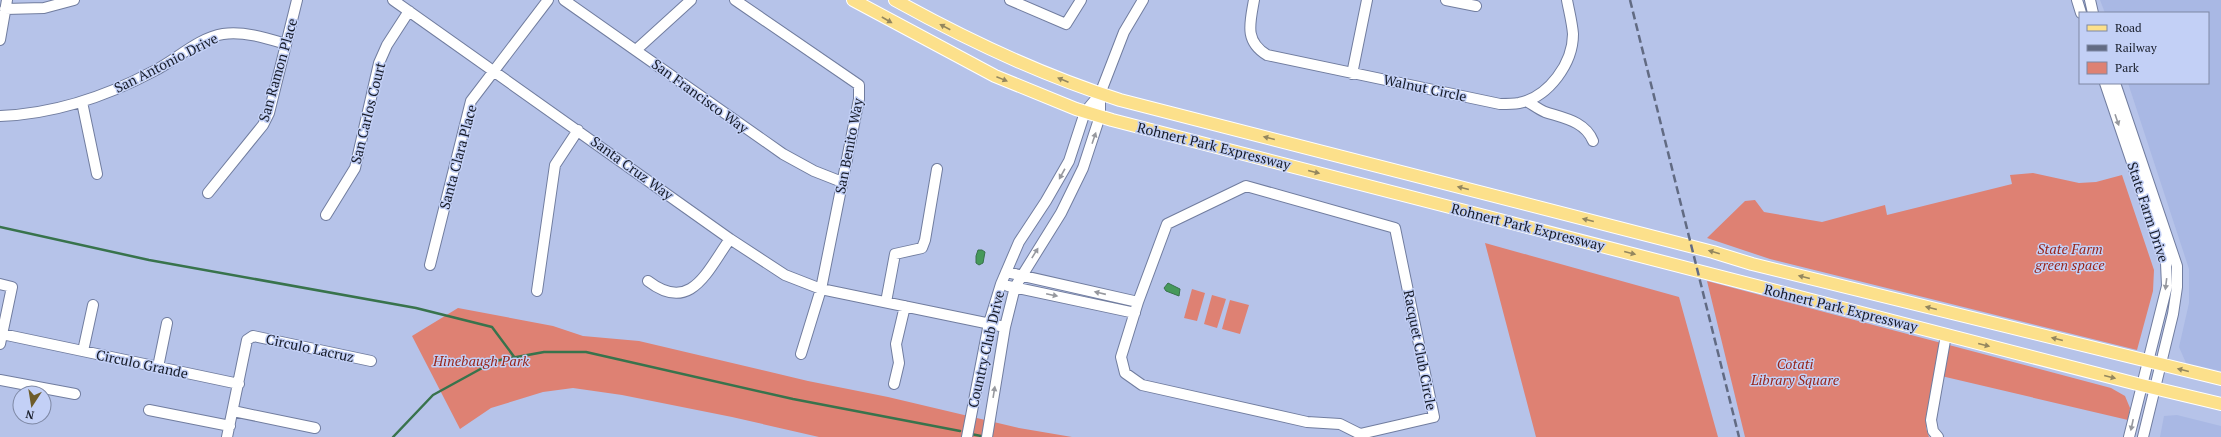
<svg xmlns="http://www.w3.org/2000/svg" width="2221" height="437" font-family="'PT Serif',serif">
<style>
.built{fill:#a9b8e4}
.green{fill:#de8173}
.water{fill:#46995b;stroke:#38734c}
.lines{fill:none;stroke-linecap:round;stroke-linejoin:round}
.stream{stroke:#38734c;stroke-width:2.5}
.minor-casing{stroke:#717d9f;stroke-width:12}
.major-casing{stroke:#fff;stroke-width:14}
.minor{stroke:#fff;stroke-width:10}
.major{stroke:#fce08b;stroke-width:12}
.rail{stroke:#626b83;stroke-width:2.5;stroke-dasharray:8 4;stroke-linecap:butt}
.oneway{fill:#94875e}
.oneway2{fill:#96989e}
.labels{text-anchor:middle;stroke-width:3;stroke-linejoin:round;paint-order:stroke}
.street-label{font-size:14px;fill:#161b28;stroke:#c3d0f6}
.park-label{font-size:14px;font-style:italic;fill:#982519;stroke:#c3d0f6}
</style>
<rect width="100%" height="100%" fill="#b6c3e9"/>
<path class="built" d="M2100,0H2221V371L2186,363L2179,347L2189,303V269L2128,83H2208V13H2105Z
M2177,415L2221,426V437H2160L2164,416Z"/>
<path class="green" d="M2033,173L2079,183L2096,182L2122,175L2154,270L2153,291L2137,350L1770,259L1707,238L1745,201L1755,200L1764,212L1822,222L1885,205L1887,215L2012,184L2010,175Z
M1485,243L1679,297L1718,437H1536Z
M1707,281L2111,388L2125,396L2130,408L2128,420L1937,375L1926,428L1929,437H1745Z
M1192,289L1205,293L1197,321L1184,318Z
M1212,295L1226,299L1217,328L1204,324Z
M1230,300L1249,305L1240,334L1222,329Z
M458,308L553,326L583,336L639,341L808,381L888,397L1019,428L1072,437H819L732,417L622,395L573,388L543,392L491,408L460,429L412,336Z"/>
<path class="water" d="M978,250H982L985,252L983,263L979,265L976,263V256Z
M1168,283L1180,289L1179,296L1166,291L1164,288Z"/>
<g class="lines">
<path class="stream" d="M0,227L149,260L416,308L492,327L515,358
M971,434L981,436
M393,437L433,395L495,361L544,352H586L793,399L960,431"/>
<g class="minor-casing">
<path id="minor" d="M393,0L730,239L785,275L821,289L1005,327
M564,0L783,154L814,171L842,182
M735,0L859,85V99L821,289L801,354
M1010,0L1066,24L1081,0
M1254,0C1250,23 1244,41 1267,55L1500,104C1506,104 1513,104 1519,103C1549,97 1573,63 1573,34C1572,22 1569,11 1567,0
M1446,0L1476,6
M2077,0L2081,13
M2090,0L2093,13
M5,9L44,8L74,0
M0,40L7,0
M636,50L691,0
M1352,74L1367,0
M2105,83L2166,263L2167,286L2129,437
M2115,83L2177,266V287L2173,314L2143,437
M1526,101C1532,104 1538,109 1545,112C1563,118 1585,121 1593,141
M82,102L97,174
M0,116C53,114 107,96 154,71C176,60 198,38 223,34C244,31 266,38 286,44
M1246,186L1395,228L1434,417L1360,434L1340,424L1307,422L1142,385L1125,373L1121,357L1138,302L1167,224Z
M208,193L263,125L269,113L297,0
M326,215L355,168L379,63L387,45L409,11
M430,265L471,101L548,0
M1006,272L1138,302
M648,281C691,314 707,271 730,239
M0,284L12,287L0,344
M1008,286L1135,313
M537,291L555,165L578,130
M886,302L895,254L922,248L925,240L937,169
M2,334L239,384
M83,351L93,305
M158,367L167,323
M0,380L75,394
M894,384L899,363L896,344L905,306
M149,410L230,426
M233,411L315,428
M227,437L247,340L253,336L371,361
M967,437L989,323L1001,284L1019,242L1046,201L1069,161L1085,112L1100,94L1124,32L1143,0
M987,437L1005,327L1015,287L1061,213L1083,168L1100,116V94
M1938,437L1933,431L1931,420L1946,335"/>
</g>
<g class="major-casing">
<path id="major" d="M853,0L995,76L1076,109L1112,120L2141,385L2221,404
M895,0C967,40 1041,75 1120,100L1713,252L1752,264L2221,379"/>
</g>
<use href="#minor" class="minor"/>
<use href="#major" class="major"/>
<path class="rail" d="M1630,0L1739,437"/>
</g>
<defs><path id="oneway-solid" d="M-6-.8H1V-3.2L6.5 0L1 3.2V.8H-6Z"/></defs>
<g class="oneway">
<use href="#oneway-solid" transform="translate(887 20) rotate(30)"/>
<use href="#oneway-solid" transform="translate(945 27) rotate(-152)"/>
<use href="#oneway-solid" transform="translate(1002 79) rotate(22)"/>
<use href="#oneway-solid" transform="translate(1063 80) rotate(-157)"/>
<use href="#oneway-solid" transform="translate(1269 138) rotate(-166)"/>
<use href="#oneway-solid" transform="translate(1314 172) rotate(14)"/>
<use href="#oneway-solid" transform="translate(1463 188) rotate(-166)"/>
<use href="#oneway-solid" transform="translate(1588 220) rotate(-166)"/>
<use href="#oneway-solid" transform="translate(1714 252) rotate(-164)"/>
<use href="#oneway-solid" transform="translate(1630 253) rotate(14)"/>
<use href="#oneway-solid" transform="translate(1804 277) rotate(-166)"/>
<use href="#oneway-solid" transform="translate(1931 308) rotate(-166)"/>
<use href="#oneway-solid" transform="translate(2057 339) rotate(-166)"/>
<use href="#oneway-solid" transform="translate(1984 345) rotate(14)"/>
<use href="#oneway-solid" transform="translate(2183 370) rotate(-166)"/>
<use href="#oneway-solid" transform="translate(2110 377) rotate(14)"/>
</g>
<g class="oneway2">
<use href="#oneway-solid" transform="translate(2117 120) rotate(71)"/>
<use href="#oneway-solid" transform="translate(1094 138) rotate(-71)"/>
<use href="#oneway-solid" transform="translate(1062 174) rotate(119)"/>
<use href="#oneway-solid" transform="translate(1035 253) rotate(-58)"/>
<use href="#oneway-solid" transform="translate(2166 284) rotate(97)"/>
<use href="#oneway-solid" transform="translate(1100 293) rotate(-167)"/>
<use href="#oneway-solid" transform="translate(1052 295) rotate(12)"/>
<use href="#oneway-solid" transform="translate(994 392) rotate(-81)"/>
<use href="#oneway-solid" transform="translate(2132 425) rotate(102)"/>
</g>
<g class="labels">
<g class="street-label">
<text transform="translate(166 63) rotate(-27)" y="5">San Antonio Drive</text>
<text transform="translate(278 70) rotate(-74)" y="5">San Ramon Place</text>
<text transform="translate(1425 88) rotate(12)" y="5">Walnut Circle</text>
<text transform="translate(700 96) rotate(36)" y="5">San Francisco Way</text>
<text transform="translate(368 113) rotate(-76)" y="5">San Carlos Court</text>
<text transform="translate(849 146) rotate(-79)" y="5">San Benito Way</text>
<text transform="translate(1214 146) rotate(14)" y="5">Rohnert Park Expressway</text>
<text transform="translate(458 157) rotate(-75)" y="5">Santa Clara Place</text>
<text transform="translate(632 168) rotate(36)" y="5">Santa Cruz Way</text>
<text transform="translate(2148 212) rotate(72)" y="5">State Farm Drive</text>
<text transform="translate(1528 227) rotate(14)" y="5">Rohnert Park Expressway</text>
<text transform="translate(1841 308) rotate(14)" y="5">Rohnert Park Expressway</text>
<text transform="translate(310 348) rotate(12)" y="5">Circulo Lacruz</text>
<text transform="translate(986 349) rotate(-77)" y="5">Country Club Drive</text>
<text transform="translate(1420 350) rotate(79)" y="5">Racquet Club Circle</text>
<text transform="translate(142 364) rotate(12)" y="5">Circulo Grande</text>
</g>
<g class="park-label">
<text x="2070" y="254">State Farm<tspan x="2070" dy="16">green space</tspan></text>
<text x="481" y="366">Hinebaugh Park</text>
<text x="1795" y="369">Cotati<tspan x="1795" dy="16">Library Square</tspan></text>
</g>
</g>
<rect x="2079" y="12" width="130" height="72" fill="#c3d0f6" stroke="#7e88a4"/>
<rect x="2087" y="25" width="20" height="6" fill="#fce08b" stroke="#7e88a4"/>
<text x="2115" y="32" font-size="12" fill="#161b28">Road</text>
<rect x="2087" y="45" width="20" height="6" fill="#626b83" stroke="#7e88a4"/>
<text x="2115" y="52" font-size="12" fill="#161b28">Railway</text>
<rect x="2087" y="62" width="20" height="12" fill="#de8173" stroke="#7e88a4"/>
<text x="2115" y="72" font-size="12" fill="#161b28">Park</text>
<g transform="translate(32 405) rotate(192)"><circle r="19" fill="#c3d0f6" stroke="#7e88a4"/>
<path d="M0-3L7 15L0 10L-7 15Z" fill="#6e5c2a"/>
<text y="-6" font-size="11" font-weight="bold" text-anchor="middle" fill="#161b28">N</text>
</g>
</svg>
